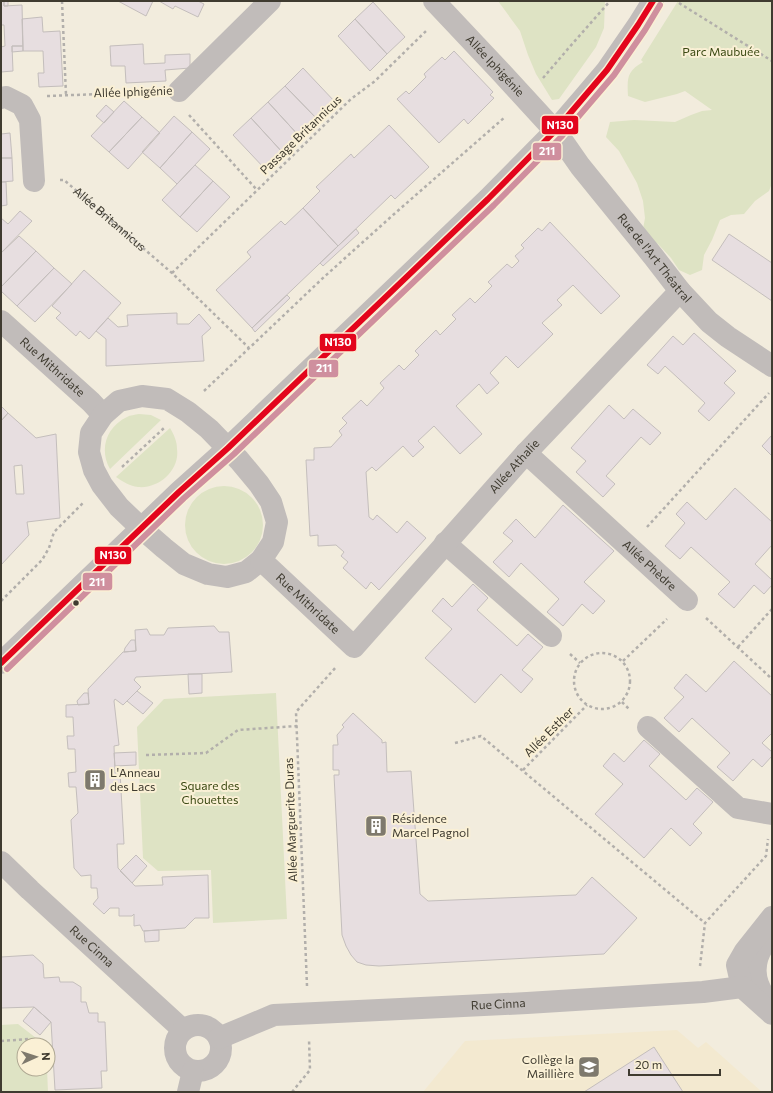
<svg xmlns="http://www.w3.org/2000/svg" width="773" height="1093" font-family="Commissioner,sans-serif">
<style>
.built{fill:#f3e9d0}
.green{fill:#dee3c4}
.building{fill:#e7dee0;stroke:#c4bebc;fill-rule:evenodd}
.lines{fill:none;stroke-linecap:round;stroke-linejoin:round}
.path{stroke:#b2afab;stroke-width:2.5;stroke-dasharray:3 3;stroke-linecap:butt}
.minor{stroke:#c1bcba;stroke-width:22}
.bus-1-casing{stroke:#faf0d5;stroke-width:9}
.bus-2-casing{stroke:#faf0d5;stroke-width:9}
.bus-1{stroke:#e3051c;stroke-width:6}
.bus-2{stroke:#cf8f9e;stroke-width:6}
.bus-dot{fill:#3f3b30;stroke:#faf0d5;stroke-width:1.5}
.labels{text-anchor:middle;stroke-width:4;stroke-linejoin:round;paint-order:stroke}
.park-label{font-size:12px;fill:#3b4913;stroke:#faf0d5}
.street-label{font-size:12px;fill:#3f3b30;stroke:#faf0d5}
.poi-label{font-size:12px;fill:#3f3b30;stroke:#faf0d5;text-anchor:start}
.line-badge{stroke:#faf0d5;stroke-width:1.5}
.badge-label{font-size:11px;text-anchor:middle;font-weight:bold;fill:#fff}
</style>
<rect width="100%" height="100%" fill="#f2ecdd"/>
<path class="built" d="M677,1030L698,1048L706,1042L762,1092H423L465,1041Z"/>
<path class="green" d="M498,1H605L604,28L596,47L559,99L552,100L536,74L528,55L520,31Z
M678,1H772V183L769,191L755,201L744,214L731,215L720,220L712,240L704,255L702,270L690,275L679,270L671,258L658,244L650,240L643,229L645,218L643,201L637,183L619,151L606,137L610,122L634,120L675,122L691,115L702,111L712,110L685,91L677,94L645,102L628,96C627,78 627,71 643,62L641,60Z
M139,414L151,415L161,420L110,469C99,450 106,427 127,417C130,415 135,415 139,414Z
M170,428C174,435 177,441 177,449C180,470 159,489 138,487C130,486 123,482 116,477Z
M185 525a39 39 0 1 1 78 0a39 39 0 1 1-78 0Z
M276,693L287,919L213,923L211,870L158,871L143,858L137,727L164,699Z
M18,1024L45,1045H24V1069H47L48,1092H1V1025Z"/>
<path class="building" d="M1,1H4V6L22,5L23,46H12L13,71L1,72V47L5,46L4,25H1Z
M4,1H8V6H4Z
M118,1H153L146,16Z
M159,1H198L204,4L198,17L175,6L173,9Z
M373,2L405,37L387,54L355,19Z
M42,17L43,32L60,31L63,86L39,87L38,73H44L43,51H23L22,19Z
M355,19L387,54L370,71L338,36Z
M143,44L144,64L165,63V55L190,54V68L165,70L166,81L126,83L125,66H111L110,46Z
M12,46H23V51L12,52Z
M454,51L493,92L490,95L494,98L468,124L464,119L439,143L397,99L406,91L409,94L426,77L424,74L442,57L445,60Z
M303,68L336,103L318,120L285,86Z
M285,86L318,120L300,137L268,102Z
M124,101L142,117L109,152L91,136Z
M268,102L300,137L283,153L251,118Z
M106,105L114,112L104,123L96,116Z
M174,116L192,132L160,168L142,152Z
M142,117L160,133L128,169L109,152Z
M251,118L283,153L266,170L233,135Z
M389,125L429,167L395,199L391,195L338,246L303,208L320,191L316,187L351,154L354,158Z
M192,132L210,149L177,184L160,168Z
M10,133L12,158H1V134Z
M1,158H12L13,181L1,182Z
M195,165L213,181L180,217L162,200Z
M213,181L230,197L197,232L180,217Z
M1,182H6L7,205L1,206Z
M303,208L338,246L252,328L216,290L251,257L247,252L281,221L285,225Z
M20,211L32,221L1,253V218L8,224Z
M550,222L620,296L601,314L573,285L557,300L562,305L542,323L553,334L518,368L506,356L490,373L499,383L487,394L479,384L456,406L482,434L460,454L434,426L418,441L424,447L413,457L403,446L376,471L372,467L366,472L369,517L373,520L377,515L397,533L407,521L426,538L379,590L371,582L366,589L343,568L348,562L341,556L344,552L336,545L318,546V535L310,536L306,460H314V448L331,447L342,435L339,431L347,423L342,418L361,400L367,406L384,388L380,383L399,365L404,370L419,355L415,351L436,330L440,335L456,319L452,315L470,298L475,303L492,286L488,282L507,264L512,268L519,261L515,256L524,248L521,245L538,228L542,231Z
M356,229L359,233L323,266L320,263Z
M729,234L772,263V301L712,260Z
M19,236L36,251L1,287V253Z
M36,251L54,268L17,306L1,291V287Z
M54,268L72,284L35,322L17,306Z
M84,270L121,303L89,339L80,331L76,336L56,318L61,313L52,306Z
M287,295L290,298L255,332L252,328Z
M177,313V324H189L199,314L211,328L202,336L204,361L106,366V339L96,331L108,318L118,327L128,326L127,315Z
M694,333L736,371L724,383L735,393L709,421L698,411L705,403L665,366L658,374L647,365L673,336L683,345Z
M609,405L624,419L633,409L661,433L650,445L641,437L606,476L615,484L603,497L576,472L586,461L571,448Z
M1,406L8,413L1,421Z
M8,413L36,438L56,434L60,518L27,522L29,535L1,565V421ZM22,465L24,494H16L14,466Z
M772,435V456L762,446Z
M735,488L772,522V545L755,564L772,580V585L764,594L754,585L734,608L718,594L730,582L691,547L680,559L665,546L685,523L676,514L687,502L706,520Z
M563,505L614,551L584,582L605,601L593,614L582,604L563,626L547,612L559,599L521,563L509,577L493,562L513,541L503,533L516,519L535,538Z
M473,584L488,598L477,610L517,646L528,634L543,647L522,670L533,679L521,693L501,674L475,703L425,658L452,629L432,611L443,598L452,607Z
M214,626L219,632H229L232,672L136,677L134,680L141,687L123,705L115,699L114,701L119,745L114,746L115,773L120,772L124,844H117L118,868L135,886L163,885L162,877L208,875L209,918H195L185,928L143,931L140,925L134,926V914L132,916H119V908H110L104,914L93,904L98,898L97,888H91V875L81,876L74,868L71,820L78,813L76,787H69L68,773L76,772L75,749H68L67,736H74L73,717H66V705L89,704L88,689L123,652L136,651L135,630L147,629L150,635H164L168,628Z
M131,640H135L136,651L124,652L125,648Z
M734,661L772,696V733L762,743L772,752V756L762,767L753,759L733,781L717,767L730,753L692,718L679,732L664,718L684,697L674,688L686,674L706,692Z
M188,674H202V693L189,694Z
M137,691L153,703L143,714L127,701Z
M84,693H88L89,704L78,705L77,701Z
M353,713L382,740V743L386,742L387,772L411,771L420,894L428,901L576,895L592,877L637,918L604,954L379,966L366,965L357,962L351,955L346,946L342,935L334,775H339V770H333V745H338L337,735L344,727L342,725Z
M644,740L660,754L649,766L686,800L697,788L713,802L693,824L702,833L690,846L671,828L644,858L595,814L623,784L603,766L614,753L624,762Z
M136,752V765L115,766L114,753Z
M136,855L147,866L132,883L120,871Z
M159,930V941L145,942L144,931Z
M33,955L43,964L44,978L59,977L60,982H73L81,987V1002H86L89,1013H98V1022H105L107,1071H101L102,1088L55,1090L51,1022L34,1007L1,1008V957Z
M34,1007L51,1022L40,1035L23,1021Z
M654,1047L683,1092H584Z"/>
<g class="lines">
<g class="path">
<path d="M62,1L66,95"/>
<path d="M679,3L772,61"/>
<path d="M543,78L573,43L610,1"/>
<path d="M47,96L154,92"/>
<path d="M189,115L257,190"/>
<path id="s1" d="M60,180H64L172,273L249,348"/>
<path d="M172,273L351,99L375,81L426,31"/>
<path d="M204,391L324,277L393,215L505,117"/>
<path d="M122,467L164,428"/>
<path d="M647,527L769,393"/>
<path d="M1,601L42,560L49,548L54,532L83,503"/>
<path d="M706,618L772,679"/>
<path d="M738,647L772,609"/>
<circle cx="602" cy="681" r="28"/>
<path d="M570,654L580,663"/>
<path d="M623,661L667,619"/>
<path d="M622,702L629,709"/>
<path d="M455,743L481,736L705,923"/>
<path d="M146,755L206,753L238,730L297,726"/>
<path d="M523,770L587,705"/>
<path d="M700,966L705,923L766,856L768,839"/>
<path d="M307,986L296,712L336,667"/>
<path d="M1,1041L29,1039"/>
<path d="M292,1092L310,1070L309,1039"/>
</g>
<g class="minor">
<path id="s2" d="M434,1L499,70L555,131L564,143L580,166L653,256L680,291L709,322L728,337L772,366"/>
<path d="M179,91L270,1"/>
<path d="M1,98L6,97L22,105L30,120L34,181"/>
<path id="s3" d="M1,321L91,402L103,415"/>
<path d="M142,396L167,399L188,412L209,429L239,460L259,484L271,502L277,522L273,542L261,560L246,572L227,577L208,574L184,564L164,548L141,528L119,507L102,485L94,470L89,452L91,433L103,415L119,401Z"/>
<path id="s4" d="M526,453L687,600"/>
<path d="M445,543L551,636"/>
<path id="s5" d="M261,560L354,647L526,453L680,291"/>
<path d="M1,663L179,492L228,448L488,199L555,131L586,95L607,70L638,25L653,1"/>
<path d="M648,727L738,808L772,814"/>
<path id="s6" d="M1,862L30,890L183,1030"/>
<path d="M770,937C750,959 751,984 772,1005"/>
<path d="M742,987L737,965L745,951L772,917"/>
<circle cx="198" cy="1048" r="23"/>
<path id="s7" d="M219,1038L274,1015L527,1003L703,992L742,987L772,1014"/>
<path d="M188,1092L193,1071"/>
</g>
<g class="bus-1-casing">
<path id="bus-1" d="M1,663L179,492L228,448L488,199L555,131L607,70L638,25L653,1"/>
</g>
<g class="bus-2-casing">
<path id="bus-2" d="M7,669L184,498L234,454L494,205L561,137L614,75L645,30L660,5"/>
</g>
<use href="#bus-1" class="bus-1"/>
<use href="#bus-2" class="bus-2"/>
</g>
<defs>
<g id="building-square" transform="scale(1.15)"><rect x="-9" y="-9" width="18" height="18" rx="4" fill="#7e796d" stroke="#faf0d5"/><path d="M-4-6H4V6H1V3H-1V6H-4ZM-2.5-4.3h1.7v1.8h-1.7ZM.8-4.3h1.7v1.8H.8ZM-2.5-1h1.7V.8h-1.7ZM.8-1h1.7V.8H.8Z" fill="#fff"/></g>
<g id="school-square" transform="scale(1.15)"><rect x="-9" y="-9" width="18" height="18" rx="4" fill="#7e796d" stroke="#faf0d5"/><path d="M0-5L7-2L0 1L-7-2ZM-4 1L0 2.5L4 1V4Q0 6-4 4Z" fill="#fff"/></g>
</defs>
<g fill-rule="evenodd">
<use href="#building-square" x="95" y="780"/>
<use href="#building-square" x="376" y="826"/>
<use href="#school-square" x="589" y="1067"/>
</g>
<circle class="bus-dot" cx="76" cy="603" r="3.5"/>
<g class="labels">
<g class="park-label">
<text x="721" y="56">Parc Maubuée</text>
<text x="210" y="790">Square des<tspan x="210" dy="14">Chouettes</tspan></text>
</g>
<g class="street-label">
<text dy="4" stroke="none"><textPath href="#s2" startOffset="89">Allée Iphigénie</textPath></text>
<text transform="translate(133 92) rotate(-2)" y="4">Allée Iphigénie</text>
<text transform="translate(301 135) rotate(-44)" y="4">Passage Britannicus</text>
<text dy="4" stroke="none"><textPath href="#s1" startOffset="64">Allée Britannicus</textPath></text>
<text dy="4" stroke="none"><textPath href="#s2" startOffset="339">Rue de l'Art Théatral</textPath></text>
<text dy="4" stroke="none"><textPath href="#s3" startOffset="69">Rue Mithridate</textPath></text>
<text dy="4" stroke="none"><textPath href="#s5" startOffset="369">Allée Athalie</textPath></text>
<text dy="4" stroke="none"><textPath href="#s4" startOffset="167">Allée Phèdre</textPath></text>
<text dy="4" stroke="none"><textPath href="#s5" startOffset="64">Rue Mithridate</textPath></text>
<text transform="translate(549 732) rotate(-45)" y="4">Allée Esther</text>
<text transform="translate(291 820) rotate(-92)" y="4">Allée Marguerite Duras</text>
<text dy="4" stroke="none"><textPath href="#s6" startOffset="124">Rue Cinna</textPath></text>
<text dy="4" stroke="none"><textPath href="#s7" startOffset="284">Rue Cinna</textPath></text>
</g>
<g class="poi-label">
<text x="110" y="777">L'Anneau<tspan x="110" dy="14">des Lacs</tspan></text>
<text x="392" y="823">Résidence<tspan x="392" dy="14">Marcel Pagnol</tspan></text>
<text x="574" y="1064" text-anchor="end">Collège la<tspan x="574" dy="14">Maillière</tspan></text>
</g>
</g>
<g class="line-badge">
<rect x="541" y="115" width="38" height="20" rx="4" fill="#e3051c"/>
<rect x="532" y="142" width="30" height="19" rx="4" fill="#cf8f9e"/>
<rect x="319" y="333" width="38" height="19" rx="4" fill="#e3051c"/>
<rect x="308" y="359" width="31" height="19" rx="4" fill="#cf8f9e"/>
<rect x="94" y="546" width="38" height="19" rx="4" fill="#e3051c"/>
<rect x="82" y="572" width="31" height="19" rx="4" fill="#cf8f9e"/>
</g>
<g class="badge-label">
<text x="560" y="129">N130</text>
<text x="547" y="155">211</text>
<text x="338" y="346">N130</text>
<text x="324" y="372">211</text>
<text x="113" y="559">N130</text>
<text x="97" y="586">211</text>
</g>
<rect width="773" height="1093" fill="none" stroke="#3f3b30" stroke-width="4"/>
<g transform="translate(36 1057) rotate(87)"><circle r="19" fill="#faf0d5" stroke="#afa893"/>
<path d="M0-3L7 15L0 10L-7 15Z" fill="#7e796d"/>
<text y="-6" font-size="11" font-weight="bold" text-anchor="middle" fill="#3f3b30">N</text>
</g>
<path d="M629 1069v6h91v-6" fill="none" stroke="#3f3b30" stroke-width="2"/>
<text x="635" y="1069" font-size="12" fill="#3f3b30" stroke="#faf0d5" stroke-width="3" paint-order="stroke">20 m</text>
</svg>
